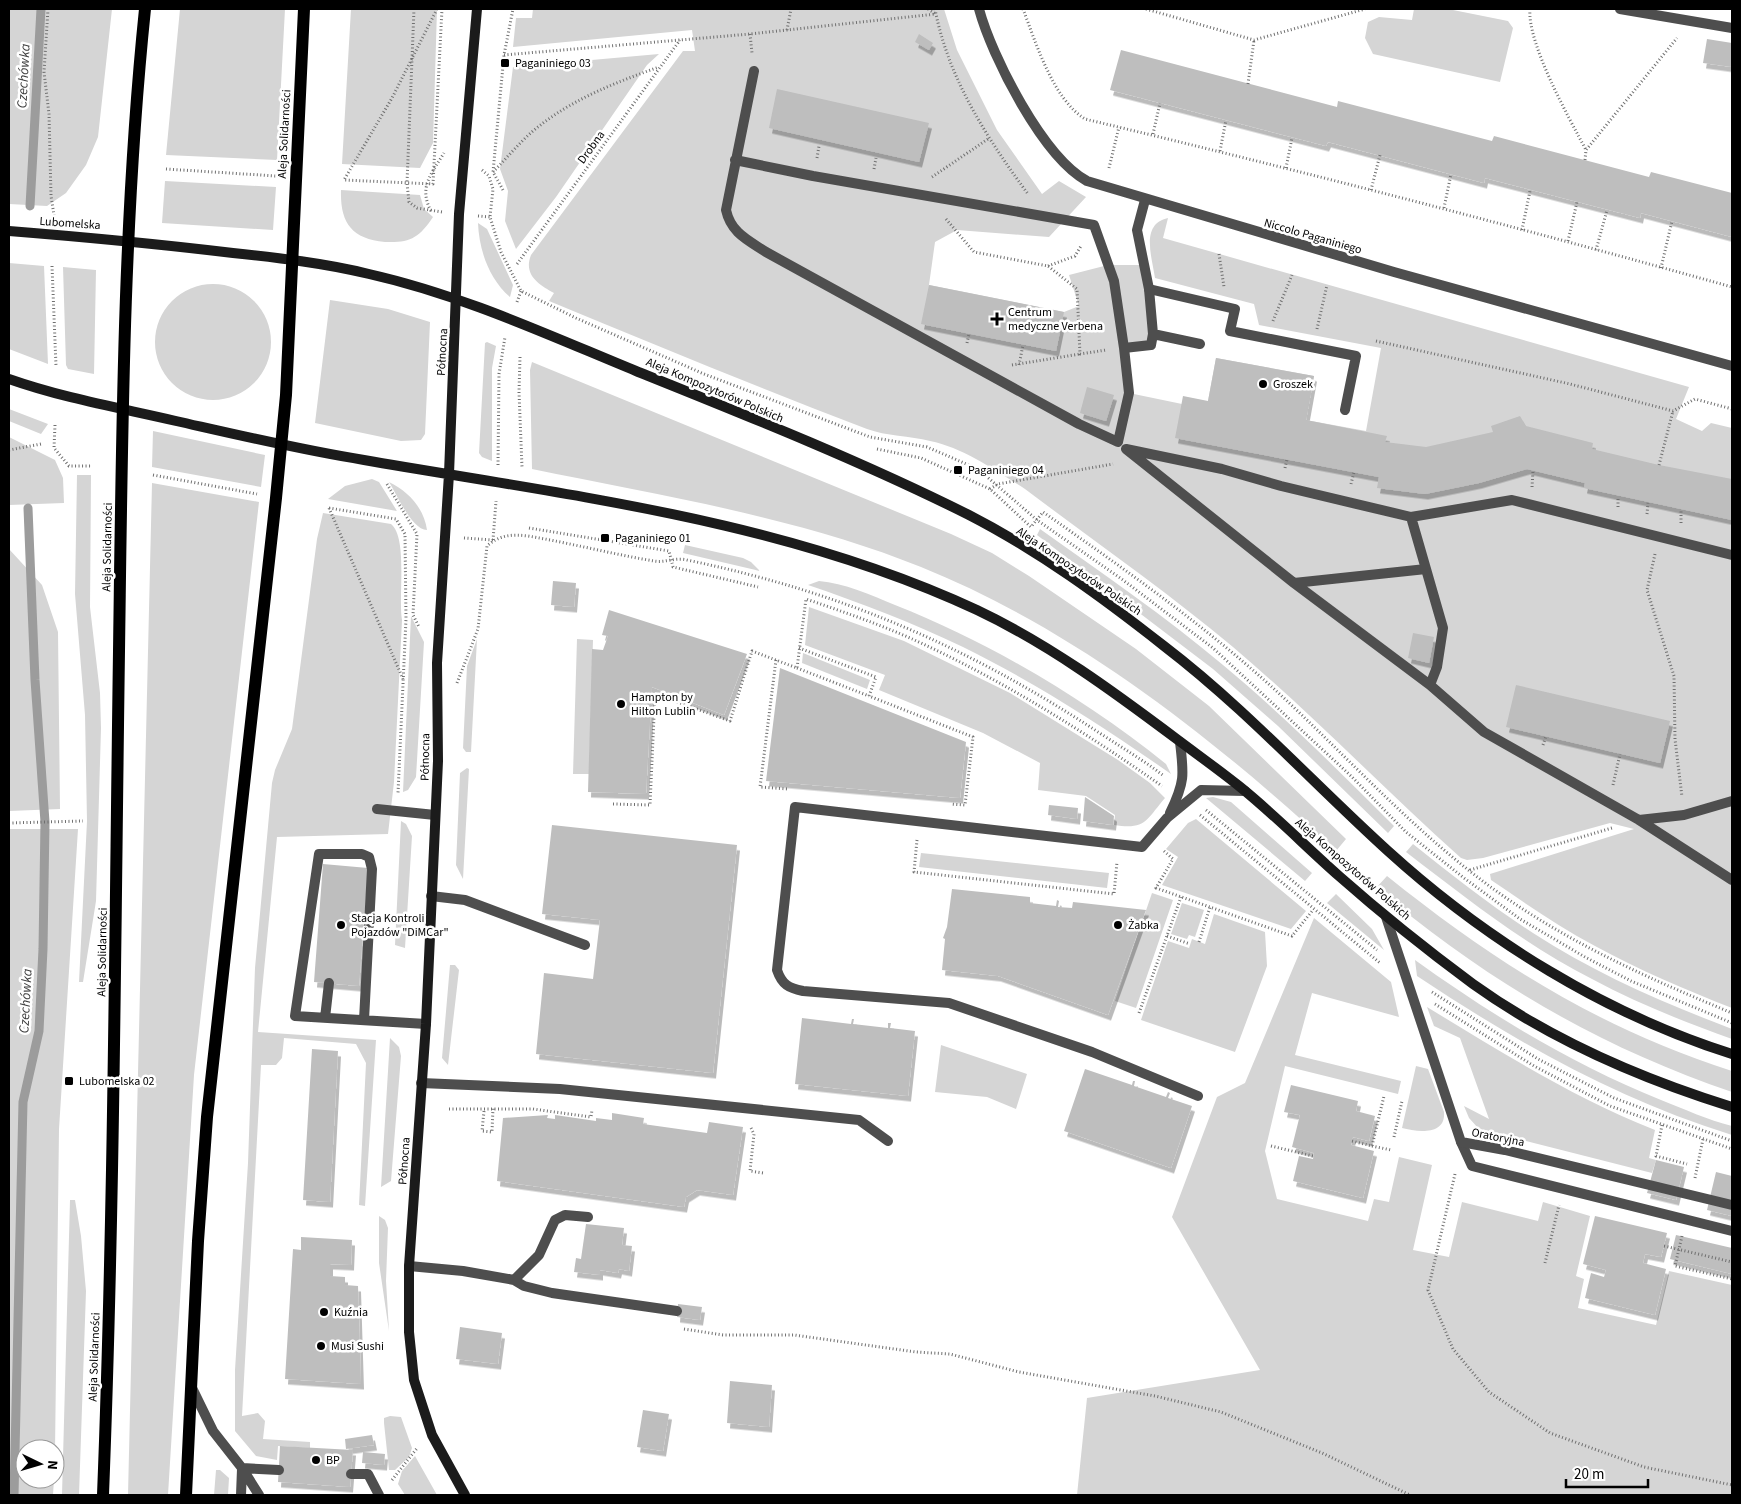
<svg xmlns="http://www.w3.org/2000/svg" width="1741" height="1504" font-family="'Source Sans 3',sans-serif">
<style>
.green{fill:#d5d5d5}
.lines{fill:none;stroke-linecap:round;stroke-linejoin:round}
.stream{stroke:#9c9c9c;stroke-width:9}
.building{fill:#bebebe;filter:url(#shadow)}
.path{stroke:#707070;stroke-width:3;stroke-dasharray:1 2.5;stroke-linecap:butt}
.lane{stroke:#4e4e4e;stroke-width:10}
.street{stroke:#4e4e4e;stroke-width:10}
.secondary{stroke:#1b1b1b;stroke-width:10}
.primary{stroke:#000;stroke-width:12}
.poi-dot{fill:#000;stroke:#fff;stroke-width:2}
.labels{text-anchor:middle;stroke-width:5;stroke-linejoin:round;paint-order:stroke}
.poi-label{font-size:12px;fill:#000;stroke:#fff;text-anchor:start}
.street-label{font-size:12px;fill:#000;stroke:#fff}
.water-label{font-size:14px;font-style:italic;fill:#3d3d3d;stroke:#fff}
</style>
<defs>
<filter id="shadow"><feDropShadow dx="3" dy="5.5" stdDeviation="0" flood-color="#0004"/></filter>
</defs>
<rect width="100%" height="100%" fill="#fff"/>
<path class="green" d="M9,9H112L98,137L86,165L66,193L47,206L9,204Z
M180,9H285L277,160L166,155Z
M351,9H437L433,143L420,168L342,164Z
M533,9H944L957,50L997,130L1042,194L1059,181L1086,197L1049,237L957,230L935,242L929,285L1064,312L1079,306L1069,275L1108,265H1143L1151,345L1124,348L1129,393L1182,404L1208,401L1216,358L1314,376L1306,420L1366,431L1381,348L1259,325L1254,304L1155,278C1152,257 1140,224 1168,218L1163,238L1689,387L1676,419L1702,431L1711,423L1732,428V1008C1686,990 1639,970 1595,946C1559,927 1525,903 1491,880L1490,874L1634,829L1610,823L1483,858L1467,860L1461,858C1384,789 1312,714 1233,647C1166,591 1094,541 1025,489C996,471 964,448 930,441C910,436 886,436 867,429C760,388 655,345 549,301L554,293C539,285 523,275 531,255L683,51H695L692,30L513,47L516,18H532Z
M1414,9H1448L1508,21L1513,28L1500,82L1373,54L1365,38L1368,22L1379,17L1412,20Z
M659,54L647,65L556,197L516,249L505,221L508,191L500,169L513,67Z
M165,181L276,187L273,230L162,223Z
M341,190L420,195L424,209L433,217C419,238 410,243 385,242C351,239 340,222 341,190Z
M478,223L487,229L513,285L510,297C489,279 479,250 478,223Z
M9,263L44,266L48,364L9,349Z
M63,267L96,270L94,374L68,369L66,365Z
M155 342a58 58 0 1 1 116 0a58 58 0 1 1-116 0Z
M330,300L388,309L430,322L425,434L421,440L401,441L315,423Z
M487,342L496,346L492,368V461L482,457L479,453L485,343Z
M532,362L951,534L992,553L1029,576L1136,649L1209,706L1346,839L1336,851C1213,738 1077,630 921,567C801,518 659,495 532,469L530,370Z
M9,409L48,424L41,434L9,421Z
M153,431L265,455L261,487L152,467Z
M9,437L55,460L63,478L64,503L9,505Z
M77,475H91L90,607L100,693L101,728L96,901L83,982H79L87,821L85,715L75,594Z
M372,479L379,482L397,511L328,499L345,486Z
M389,482C408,491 424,508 427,530C412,530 397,495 389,482Z
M152,483L259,502L194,1075L168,1495H128Z
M323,513L391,524C408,538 398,597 402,620L394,782L388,834L277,837L258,1032L376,1040L365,1206L359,1205L366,1063L356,1044L284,1038L282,1058L276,1065H261L242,1416L258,1413L265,1421L263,1439L310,1442V1448L278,1446L277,1460L256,1456L235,1431V1370L248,1163L255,968L272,783L275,770L292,729L317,539Z
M1040,529C1102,573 1165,616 1223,665C1283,715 1339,771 1394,826L1388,833L1278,726L1213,669L1037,535Z
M685,545L743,558L751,562L760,571L683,553Z
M9,549L42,585L58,632L60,809L9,811Z
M819,581C844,583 871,595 895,605C991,643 1085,699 1166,764L1171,774C1104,727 1036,683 963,647C913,623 861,603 808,585Z
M809,607L904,641L1010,693L1118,760L1150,783L1165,798C1146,820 1146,830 1114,825L1115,815L1086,796L1038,790L1040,763L983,733L879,690L885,675L805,645Z
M411,616L424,642L416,777L408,790L403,792Z
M477,639L471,752H466L463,748L467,666Z
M577,639L593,640L589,774H573Z
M803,653L870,680L867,689L802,663Z
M467,768L469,769L463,879L456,865L460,773Z
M1213,797L1231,802L1312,873L1305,881L1206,798Z
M1196,819L1306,911L1291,929L1162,885L1178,857L1166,849L1188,823Z
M401,821L406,824L412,836L405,948L395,945Z
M9,829H78L59,1129L55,1451V1449H25V1479H54L53,1495H9Z
M1413,844C1452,875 1491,906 1533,933C1594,973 1664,1003 1732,1029V1039C1684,1022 1637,1003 1592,979C1525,945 1466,898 1406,852Z
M921,853L1109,873L1107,888L919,867Z
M1387,876C1497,964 1597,1027 1732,1071V1092C1597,1046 1486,980 1376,888Z
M1152,893L1173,900L1136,1008L1115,1001Z
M1336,894L1372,929L1384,950L1327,903Z
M1182,903L1204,910L1195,937L1189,935L1187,939L1171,934Z
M1214,914L1265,932L1267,966L1235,1052L1141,1020L1168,941L1189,948L1192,939L1205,944Z
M1314,918L1391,982L1399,1017L1312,993L1295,1055L1401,1081L1398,1094L1285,1066L1265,1151L1277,1199L1368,1221L1374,1199L1389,1202L1399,1157L1432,1165L1413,1250L1449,1257L1462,1202L1538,1221L1543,1202L1590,1216L1576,1276L1584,1279L1578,1308L1656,1325L1669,1271L1732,1285V1495H1077L1087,1398L1260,1370L1172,1217L1217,1097L1245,1083Z
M1415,960C1493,1016 1572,1064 1661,1100C1684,1109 1708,1120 1732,1126V1135C1616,1099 1518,1043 1417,976Z
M450,965H455L459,970L448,1065L442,1058Z
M1427,1007C1501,1052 1574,1098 1655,1130L1649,1158L1656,1160L1652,1173L1479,1129L1469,1118L1464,1106L1489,1119L1460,1038L1434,1026Z
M390,1038L399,1047L401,1056L391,1181L381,1187Z
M941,1045L1027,1074L1016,1109L987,1097L935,1092Z
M1416,1066L1428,1069L1444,1112C1446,1136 1417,1132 1402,1128Z
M70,1200H75L81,1236L86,1291L79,1495H62Z
M379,1216L385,1220L388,1228L386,1281L389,1331L379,1263Z
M390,1416L401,1417L412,1448L409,1457L395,1470H389L384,1423V1418Z
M415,1456L437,1495H405L398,1484L402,1471Z
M216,1470H220L229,1478L228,1495H214Z"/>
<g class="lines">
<path class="stream" d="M30,206L41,9
M14,1495L23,1102L39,1031L43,949L45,822L35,680L28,508"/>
</g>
<path class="building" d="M919,34L933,43L929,50L915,42Z
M1707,39L1732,43V67L1703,63Z
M1121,50L1337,107L1338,101L1492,141L1494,136L1649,177L1651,172L1732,193V237L1641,213L1640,218L1485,178L1484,183L1328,142L1326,146L1110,90Z
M777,89L929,123L919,162L769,128Z
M929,285L1064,312L1056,351L921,324Z
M1216,358L1314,376L1306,420L1387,436L1385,442L1426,447L1493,432L1491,426L1520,416L1526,426L1593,443L1592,449L1659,465L1732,479V520L1584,488L1585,483L1527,469L1479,483L1425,494L1377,488L1379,477L1175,438L1183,396L1208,401Z
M1087,387L1114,395L1106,421L1080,413Z
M553,581L576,583L574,607L551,605Z
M609,610L747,654L724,715L652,687L646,794L588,792L592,649L603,650L608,636L602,635Z
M1413,633L1434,637L1429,663L1408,658Z
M780,668L966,742L960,798L766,781Z
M1516,685L1670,721L1660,763L1506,727Z
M1085,797L1114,816L1113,825L1083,821Z
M1049,805L1078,808L1077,819L1048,815Z
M552,825L737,845L713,1073L536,1054L544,973L593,979L600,920L542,914Z
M323,864L368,868L359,986L314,982Z
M952,889L1030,897V903L1056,906L1057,900L1059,901L1058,907L1072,908L1073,902L1146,910L1108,1015L998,976L942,970L945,939L943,938L947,927Z
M802,1018L851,1024L852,1019H854L853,1024L888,1028V1023H891L890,1028L915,1031L908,1096L795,1084Z
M312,1049L338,1051L330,1202L303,1200Z
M1085,1069L1132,1085L1133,1081H1135L1134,1086L1166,1097L1168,1092L1170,1093L1168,1098L1192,1106L1171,1168L1064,1131Z
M1291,1085L1358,1101L1356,1111L1375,1116L1369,1141L1353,1137L1351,1145L1374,1151L1363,1198L1293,1181L1299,1156L1313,1159L1314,1153L1292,1147L1300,1115L1284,1112Z
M612,1113L644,1118L643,1124L707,1133L709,1122L743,1127L733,1195L697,1190L686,1197L684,1207L497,1181L503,1118L548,1115L547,1118L555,1119V1115L596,1121V1118L612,1120Z
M1656,1160L1684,1167L1676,1200L1647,1193Z
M1716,1172L1732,1176V1216L1707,1210Z
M1595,1216L1667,1233L1661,1257L1645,1254L1643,1263L1666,1269L1655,1315L1585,1298L1591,1273L1604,1277L1606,1270L1583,1264Z
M586,1224L624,1228L622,1245L632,1246L629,1271L619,1269L618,1273L600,1270V1275L574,1272L576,1258L581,1259Z
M1676,1235L1732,1248V1274L1670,1259Z
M301,1237L352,1240L351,1265L330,1264V1276L345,1277V1285L358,1286L361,1384L285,1379L293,1249L301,1250Z
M678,1304L702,1307L700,1320L677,1317Z
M460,1327L502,1333L498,1364L456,1359Z
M730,1381L772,1385L769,1427L727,1423Z
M643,1410L669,1414L663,1451L637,1447Z
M372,1435L374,1445L346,1449L345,1439Z
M280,1446L353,1450L350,1487L278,1482Z
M363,1452L385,1454L384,1465L362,1463Z"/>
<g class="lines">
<path class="path" d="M48,9L44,72L49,114L51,196L54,215
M414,9L407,183L409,202L417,208L442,212
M437,9L392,98L344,180L433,184L442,9
M928,9L936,14
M935,9C948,78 987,138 1028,194
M1023,9C1036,43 1053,99 1085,119C1302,171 1518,227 1732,287
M1146,9L1254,40L1365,9
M1530,9C1527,43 1569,118 1586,150
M787,30L791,9
M750,34L752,53
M504,55L750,34L936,14
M1248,84L1254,40
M1153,134L1160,103
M1220,151L1226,120
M817,158L819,146
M1585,160L1586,150L1677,38
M1109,168L1119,127
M1286,168L1292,138
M166,169L276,176
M874,169L876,158
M482,170L489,176L493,189L490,217L501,252L521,291L576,318L704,374L870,437L927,447L978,469L1037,520L1123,580L1213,648L1351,776L1406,832L1464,878L1520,919L1585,957L1631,981L1732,1023
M493,172C506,159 519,143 533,131C570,100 614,83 659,67
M932,177L988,139
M503,190L493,172L504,55L513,9
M1371,190L1380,155
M1444,208L1451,174
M431,211C418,187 432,173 444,153
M478,216L490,217
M946,219L974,252L1048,266L1077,289L1080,354L1106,350
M1522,230L1530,191
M1568,241L1577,202
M1596,250L1607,210
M1219,254L1224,287
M517,264L680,40
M52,266L56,366
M1048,266L1075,256L1081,246
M1661,268L1672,221
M517,302L521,291
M1273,321L1292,275
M1317,329L1327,285
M1376,341L1570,384L1673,411L1695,399L1732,409
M967,343L969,334
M520,357L519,392L522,467
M1012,365L1080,354
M1019,365L1023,345
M55,425L54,448L69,466H91
M877,449L921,458L990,489L1031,527L1043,512C1127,571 1210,629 1285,699C1355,765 1420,837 1499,893C1573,945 1650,979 1732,1013
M9,450L41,444
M498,465L499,374L505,337
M1659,465L1673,411
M1285,468L1287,459
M153,475L257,494
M387,484L417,534L413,615L419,627
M1351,484L1354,472
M1532,487L1533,471
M990,489L998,484L1113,464
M1618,507V497
M329,508L396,519L405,534L406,619L398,793
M329,508L403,679
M1647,514L1648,503
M1681,523V510
M529,528L669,551L673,567L758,587
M464,538L493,540
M493,540L496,501
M1655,554L1647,590L1674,676L1675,739L1682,797
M799,648L876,677L869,696L973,737L965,805L951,804
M776,660L760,787L788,789
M797,668L869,696
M457,683L478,629L487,546C499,535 512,534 528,536C570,543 612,554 654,561C665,563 676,557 687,560C841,592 967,646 1098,732C1121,747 1143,760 1164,776
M1543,745L1546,736
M1613,785L1620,754
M613,804L650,805L655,694L730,721L752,651L797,668L806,599C841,611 876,623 910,638C999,678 1082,730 1162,786
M1206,810L1377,950
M1200,815L1380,963
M9,823L83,821
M917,840L914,872L1114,894L1117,862
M1164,851L1173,859L1156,888L1292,936L1313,910
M1470,870L1612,828
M1167,936L1190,944
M1199,942L1210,907
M1432,992L1538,1059L1614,1098L1732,1141
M1435,1004L1534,1066L1610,1106L1732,1149
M1139,1013L1181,897
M449,1109H533L591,1117L592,1110
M484,1111L482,1131L492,1132L493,1108
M1662,1125L1656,1156L1687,1164
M751,1128L754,1134L750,1171L763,1173
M1394,1137L1402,1101
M1352,1141L1372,1146L1384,1096
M1271,1146L1313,1156
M1372,1146L1391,1150
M1455,1174L1428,1290L1453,1349L1489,1392L1550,1433L1644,1467L1732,1485
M1695,1178L1703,1139
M1682,1236L1675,1266L1732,1279
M1664,1246L1732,1262
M1545,1263L1559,1205
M684,1329L723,1335H794L916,1352L950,1354L1019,1372L1155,1396L1221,1412L1322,1453L1410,1495
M392,1480L418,1447"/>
<path class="lane" d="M1149,289L1235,309L1230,331L1356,356L1345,410
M377,809L435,815
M1170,813C1185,782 1184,775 1180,742
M431,896L465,900L585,945
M325,1018L329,983
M364,1020L372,869L369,857L362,854H319L295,1016L426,1024
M421,1083L560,1089L859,1120L888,1141
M1198,1096L1092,1052L949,1003L803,991C789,988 782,985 777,970L795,807L1142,847L1167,818L1201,790L1245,791
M1461,1142L1472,1166L1732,1231
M409,1266L463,1271L514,1280L524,1286L552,1293L677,1311
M514,1280L539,1255L555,1220L565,1215L588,1217
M192,1388L213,1431L242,1468L259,1495
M242,1468L279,1470
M351,1474H368L379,1495
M241,1495L242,1469"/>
<path class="street" d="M979,9C992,57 1043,157 1087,181L1394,272L1732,366
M1620,9L1732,28
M754,71L726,210C731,233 748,240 766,252L1079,424L1118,442L1129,393L1124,348L1151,345L1153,334L1149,289L1137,230L1145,200
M735,160L813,176L1094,225L1114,281L1124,348
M1153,334L1200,344
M1411,517L1443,628L1437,667L1430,685
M1732,555L1512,500L1411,517L1281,486L1222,469L1126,449L1294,583L1430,685L1484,732L1639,820L1732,880
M1294,583L1426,569
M1639,820L1684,815L1732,801
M1386,917L1461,1142L1505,1150L1732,1205"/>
<path class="secondary" d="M9,231C84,237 158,244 233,253C279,258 324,263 369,274C462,295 548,335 636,371C748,416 861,461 969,515C1039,551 1103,598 1164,646C1245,708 1313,783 1388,851C1486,940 1605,1014 1732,1054
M9,379C63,398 120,408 176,421C238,435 301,450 364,460C571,496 784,520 977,610C1049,644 1114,692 1178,740C1198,755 1219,770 1239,786C1274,814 1305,846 1339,876C1382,914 1427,950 1473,984C1551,1040 1642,1079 1732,1107
M465,1495L432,1435L414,1380L409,1332V1266L426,1024L438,761L437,663L449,474L459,214L477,9"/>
<path class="primary" d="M103,1495C114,1214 115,932 119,651C122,437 123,222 145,9
M186,1495L198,1241L207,1117L276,498L286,395L304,9"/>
</g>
<g class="poi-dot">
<rect x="500" y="58" width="10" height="10" rx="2.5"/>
<path d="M994.5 311.5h5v5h5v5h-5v5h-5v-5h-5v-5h5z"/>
<circle cx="1263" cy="384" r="5"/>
<rect x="953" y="465" width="10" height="10" rx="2.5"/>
<rect x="600" y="533" width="10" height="10" rx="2.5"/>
<circle cx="621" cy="704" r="5"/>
<circle cx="341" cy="925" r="5"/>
<circle cx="1118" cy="925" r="5"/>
<rect x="64" y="1076" width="10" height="10" rx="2.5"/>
<circle cx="324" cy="1312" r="5"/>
<circle cx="321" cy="1346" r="5"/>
<circle cx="316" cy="1460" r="5"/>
</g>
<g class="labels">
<g class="poi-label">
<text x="515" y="67">Paganiniego 03</text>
<text x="1008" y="316">Centrum<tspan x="1008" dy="14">medyczne Verbena</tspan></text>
<text x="1273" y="388">Groszek</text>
<text x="968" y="474">Paganiniego 04</text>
<text x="615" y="542">Paganiniego 01</text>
<text x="631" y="701">Hampton by<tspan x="631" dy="14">Hilton Lublin</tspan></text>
<text x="351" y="922">Stacja Kontroli<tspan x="351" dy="14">Pojazdów "DiMCar"</tspan></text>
<text x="1128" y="929">Żabka</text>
<text x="79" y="1085">Lubomelska 02</text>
<text x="334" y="1316">Kuźnia</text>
<text x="331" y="1350">Musi Sushi</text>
<text x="326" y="1464">BP</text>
</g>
<g class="street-label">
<text transform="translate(284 134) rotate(-87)" y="4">Aleja Solidarności</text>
<text transform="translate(591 147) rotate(-54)" y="4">Drobna</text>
<text transform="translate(70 223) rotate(4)" y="4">Lubomelska</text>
<text transform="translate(1313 236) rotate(16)" y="4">Niccolo Paganiniego</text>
<text transform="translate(442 352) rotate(-87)" y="4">Północna</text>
<text transform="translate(715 390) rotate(23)" y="4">Aleja Kompozytorów Polskich</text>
<text transform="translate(107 547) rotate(-89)" y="4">Aleja Solidarności</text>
<text transform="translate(1079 571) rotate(34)" y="4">Aleja Kompozytorów Polskich</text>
<text transform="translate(425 757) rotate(-89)" y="4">Północna</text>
<text transform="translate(1353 869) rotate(41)" y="4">Aleja Kompozytorów Polskich</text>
<text transform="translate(102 952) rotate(-89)" y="4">Aleja Solidarności</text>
<text transform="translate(1498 1137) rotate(11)" y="4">Oratoryjna</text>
<text transform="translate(404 1161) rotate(-86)" y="4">Północna</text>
<text transform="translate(94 1357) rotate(-88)" y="4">Aleja Solidarności</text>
</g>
<g class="water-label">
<text transform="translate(23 76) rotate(-87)" y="5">Czechówka</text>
<text transform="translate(25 1001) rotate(-87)" y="5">Czechówka</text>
</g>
</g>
<rect width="1741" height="1504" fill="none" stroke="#000000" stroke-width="20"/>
<g transform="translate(40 1464) rotate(95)"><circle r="24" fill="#ffffff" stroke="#999999"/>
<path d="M0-4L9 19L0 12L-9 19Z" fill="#000000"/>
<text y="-8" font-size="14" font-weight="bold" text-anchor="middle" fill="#000000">N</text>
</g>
<path d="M1566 1479v8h82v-8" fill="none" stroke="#000000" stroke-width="2.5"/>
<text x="1574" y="1479" font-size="15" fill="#000000" stroke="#ffffff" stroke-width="4" paint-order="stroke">20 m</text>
</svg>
